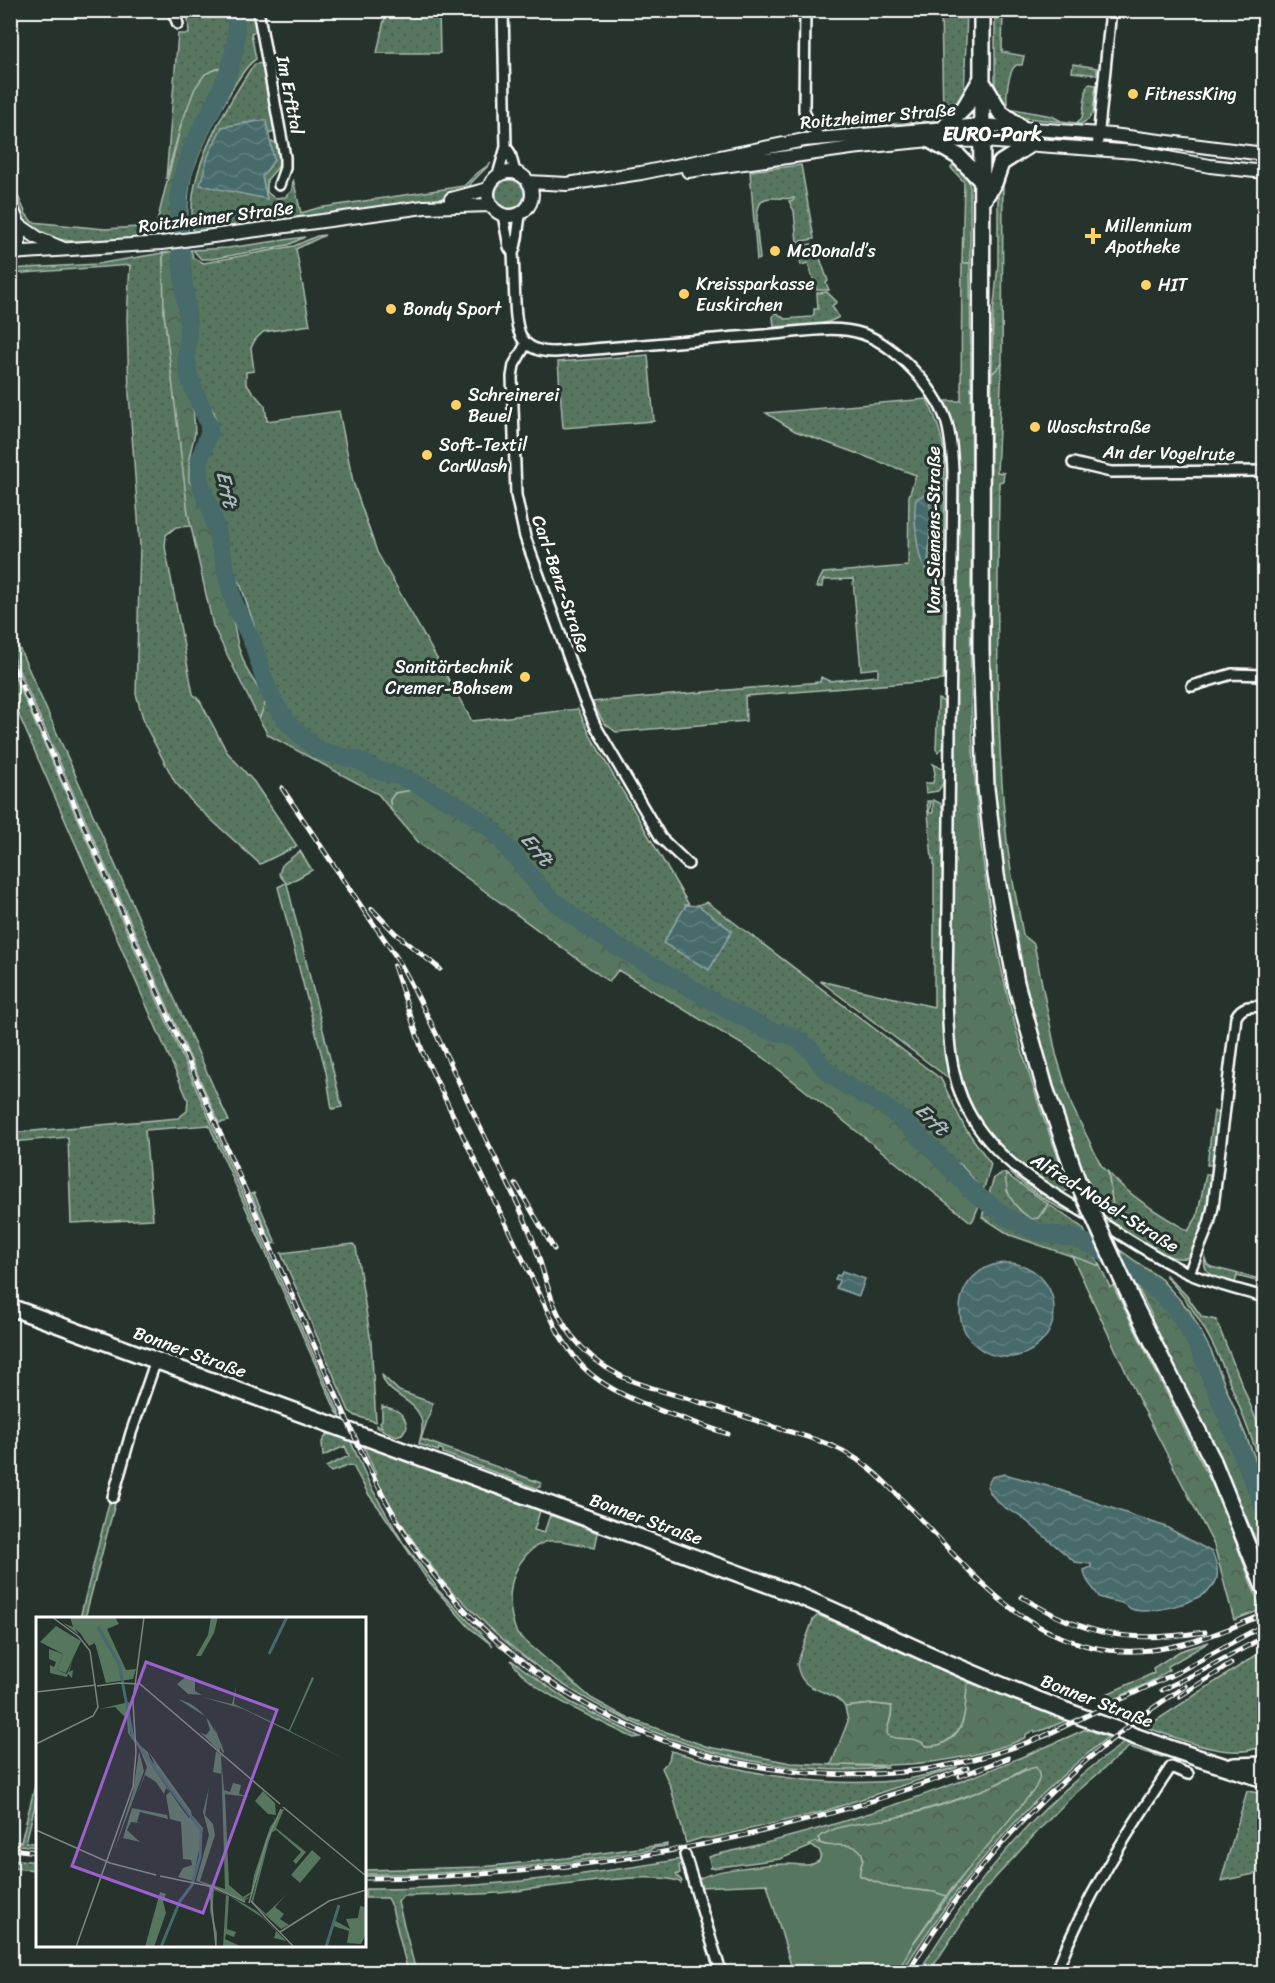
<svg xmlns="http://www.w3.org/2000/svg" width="1275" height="1983" font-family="Sriracha,sans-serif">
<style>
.green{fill:url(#green-dots);stroke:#aabaae;stroke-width:1.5}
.forest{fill:url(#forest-crowns);stroke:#aabaae;stroke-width:1.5}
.pitch{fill:#56765e;stroke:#aabaae;stroke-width:1.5}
.water{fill:url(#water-waves);stroke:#90a6a6;stroke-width:1.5}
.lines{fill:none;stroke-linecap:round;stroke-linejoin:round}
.river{stroke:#466a6b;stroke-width:18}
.minor-casing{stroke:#fff;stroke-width:14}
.tertiary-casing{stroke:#fff;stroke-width:16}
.primary-casing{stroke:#fff;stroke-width:20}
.minor{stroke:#26332d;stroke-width:9}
.tertiary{stroke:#26332d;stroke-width:12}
.primary{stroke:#26332d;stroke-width:15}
.rail-casing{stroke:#fff;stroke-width:5}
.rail{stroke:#26332d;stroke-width:3;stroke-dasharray:9;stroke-linecap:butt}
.primary-bridge-casing{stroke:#fff;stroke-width:20;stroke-linecap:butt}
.primary-bridge{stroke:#26332d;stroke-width:15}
.poi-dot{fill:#ffd166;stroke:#26332d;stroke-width:2}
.labels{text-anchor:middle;stroke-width:6;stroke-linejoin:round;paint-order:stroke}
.poi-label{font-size:18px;fill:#fff;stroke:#26332d;text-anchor:start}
.street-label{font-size:18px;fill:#fff;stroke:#26332d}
.neighbourhood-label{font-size:20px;font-weight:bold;fill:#fff;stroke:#26332d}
.water-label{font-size:20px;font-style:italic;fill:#acbcbc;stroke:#26332d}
.inset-river{fill:none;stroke:#466a6b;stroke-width:3}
.inset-road{fill:none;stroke:#7d8581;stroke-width:1.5}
.view{fill:#9c61cf;fill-opacity:0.15;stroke:#9c61cf;stroke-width:3}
.inset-edge{fill:none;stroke:#fff;stroke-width:3}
</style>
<defs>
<pattern id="green-dots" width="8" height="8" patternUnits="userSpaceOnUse" patternTransform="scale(1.5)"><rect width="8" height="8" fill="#56765e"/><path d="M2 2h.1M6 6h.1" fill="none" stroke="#505d53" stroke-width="1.8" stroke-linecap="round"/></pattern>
<pattern id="forest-crowns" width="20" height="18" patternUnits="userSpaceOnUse" patternTransform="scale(1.5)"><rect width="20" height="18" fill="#56765e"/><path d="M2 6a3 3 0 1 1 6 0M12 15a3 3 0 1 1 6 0" fill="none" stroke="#505d53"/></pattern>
<pattern id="water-waves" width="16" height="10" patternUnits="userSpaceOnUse" patternTransform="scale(1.5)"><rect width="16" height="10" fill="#466a6b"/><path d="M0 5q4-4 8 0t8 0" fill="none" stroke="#628081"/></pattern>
</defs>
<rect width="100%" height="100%" fill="#26332d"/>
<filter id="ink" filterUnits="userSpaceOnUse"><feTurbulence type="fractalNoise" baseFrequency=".0167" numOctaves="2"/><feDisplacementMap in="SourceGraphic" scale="12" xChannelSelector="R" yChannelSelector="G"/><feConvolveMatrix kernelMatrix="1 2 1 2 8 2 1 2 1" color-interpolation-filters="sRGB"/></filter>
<g filter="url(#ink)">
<path class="green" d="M214,11H229V44L226,67L214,70L181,125L166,179L178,34H189L188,16H213Z
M239,11H255L258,31L251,33L256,59C237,70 197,155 191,177C187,196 187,214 188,233L183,234C182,214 180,193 186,174C202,125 251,63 239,11Z
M386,11H439L440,53H377Z
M941,11H967L964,97L948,117L928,123L832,132L823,130L937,120L943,116Z
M995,11H1003L1002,52L1024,56L1022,65H1016C1008,72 1005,97 1008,108L1052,116L1061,121L1076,123L1082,118L1087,86L1090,84L1096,85L1093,112L1088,120L1081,124L1017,117L1006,110L995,90Z
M264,63L275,132L268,134L265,120L222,127L267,198L262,177L274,160L270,142H279C282,167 282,162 267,180V192L274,198L285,197L292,191L293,179L301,213L318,208L464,186L476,174L491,163L471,183L468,192L451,197L268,225L193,232C192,220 191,208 193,196C199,151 226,108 250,70L255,64Z
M1073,64L1097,68V75L1072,72Z
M957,160L966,172L970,187V263H962L964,182L951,168Z
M801,165L814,239L797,242L794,211L789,201L794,200V198C785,200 775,196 765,199C751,205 759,245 760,259L757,260L750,171Z
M1004,167L1008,169L1003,186L1002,364L992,374L993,314L998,265V185Z
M10,178L26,214L32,222L105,229L156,226L161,238C128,241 57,249 30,228C16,217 11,194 10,178Z
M496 194a14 14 0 1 1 28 0a14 14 0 1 1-28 0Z
M325,235L296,249L310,325L263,332L255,340L251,348L254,371L246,372V384L265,406L267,421L339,411L353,482L377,552L472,721L578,709L591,737L689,905H686L732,931L697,905L707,902L941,1079L965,1128L991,1164L982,1195L975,1181L962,1166L946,1156L909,1119L885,1101L848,1081L829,1066L807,1040L791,1029L771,1024L725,1003L615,939L590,920L562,906L518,854L511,843L487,820L467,806L430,784L404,773L381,767L342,751L317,745L286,713L267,680L261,646L241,586L232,572L219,516L202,474V468L208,444L216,428V420L214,412L203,400L191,362L196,331L192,319L186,251L191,250L193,258L204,263L294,246L317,236Z
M305,237L288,245L212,259H201L193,250L228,248Z
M815,244L828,281L826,283L829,290H817L808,263L801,265L797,245Z
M163,253L164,313L191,526L176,527L166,535L165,547L193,694L200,701L227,752L254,782L297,846L260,864L194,804L175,782L145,725L136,694L140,546L129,393L127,318L130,265L11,274L10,269L97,264Z
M827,292L837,302L832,306L839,317C821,328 794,325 774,327L773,317L775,313H777L785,319L811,317L814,314V309H818L817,293Z
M648,355L654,421L563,428L558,362Z
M927,399C937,419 943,437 945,460L943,680L745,696L746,721L616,732L604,723L592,702L820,682L821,677L829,681L878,676V668L861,670L853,579L823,580L822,587H816L823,573L908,566L909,496L916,475L795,431L766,413Z
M10,627L221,1104L229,1121L219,1123L11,652Z
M10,666L341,1417L336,1411L209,1125L145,1130L153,1219L71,1223L68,1137L11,1142V1133L178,1118L187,1111L188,1100L11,697Z
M938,699L943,701L945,706L944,747L938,752L936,749Z
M266,701C281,720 298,748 322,757C334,761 347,759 359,764C366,768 372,773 379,776C392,781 406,781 419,789L395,793L390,800L391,810L378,794L268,735L259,719Z
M933,764L943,769L944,782L938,791L926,793L925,783H933L935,773Z
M933,800L940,803L944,811L942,1009L944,1044L950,1077H947L820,981L934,1007V859H932L927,801H931L929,813H933Z
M300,851L312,870L287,884L342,1107L332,1109L326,1072L278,887L286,883L279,874L282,865Z
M1214,1111L1218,1114L1213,1161L1211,1165H1207Z
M1009,1172L1016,1173L1077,1213C1060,1214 1023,1184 1009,1172Z
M1108,1172C1130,1197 1160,1214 1188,1231L1197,1217L1206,1174H1210C1213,1194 1202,1241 1189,1257C1167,1265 1125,1231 1106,1220L1111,1218L1114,1214Z
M1002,1173L1006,1174L1007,1191L1019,1209L1043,1213L1048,1204L1083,1228L1089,1240C1071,1232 1059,1234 1042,1230C1021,1225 1004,1212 987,1200L994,1178Z
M254,1193L276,1243L272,1244L251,1194Z
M985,1206L1007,1222L1030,1233L1074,1242L1091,1249L1100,1266L1010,1235L982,1217Z
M353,1244L356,1247L371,1342L376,1422L356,1416L349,1411L281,1253Z
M1120,1250L1161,1279L1190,1311L1211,1351L1264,1480V1497L1216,1378L1193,1327L1165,1291L1157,1284L1128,1268Z
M1205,1258L1207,1264L1211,1267L1264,1280V1283L1237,1276L1235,1283C1221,1279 1201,1277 1205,1258Z
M1166,1275L1186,1295L1202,1317L1216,1320L1264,1439V1471C1237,1404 1217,1329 1166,1277Z
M382,1375L399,1391L433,1403L421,1439L541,1483L540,1487L536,1488L443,1453V1450L439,1448L438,1451L419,1444C420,1438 423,1432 422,1425C421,1399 387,1398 382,1375Z
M382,1406C395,1409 405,1412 407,1427L402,1434L396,1436L376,1427V1425L382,1427L380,1422L382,1420Z
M327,1434L350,1440L371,1487L405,1546H406L435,1585L438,1590L493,1646L470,1628L428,1581L382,1512L369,1495L353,1466L350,1465L331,1472L326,1467L349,1456L345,1446L323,1456L322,1442Z
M363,1445L540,1511L534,1530L544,1533L550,1515L598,1533L595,1548C581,1545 564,1539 549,1541C539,1543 533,1548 526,1555C506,1578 507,1608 517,1634L591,1698L625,1717L708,1747L791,1763L888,1767C856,1772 825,1770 793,1767C664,1753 545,1690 458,1596L456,1597C424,1560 398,1520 375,1477L376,1474Z
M111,1495L117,1496L85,1618H80Z
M818,1615L968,1682C964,1705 969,1726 948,1740C943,1744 937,1747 931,1747C924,1746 920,1741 914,1740C904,1738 896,1741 886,1735C887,1725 894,1716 891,1706L873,1704L845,1707C832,1686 801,1697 797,1664L813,1620Z
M1209,1642L1168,1666L1169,1670L1154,1680L1107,1703L1102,1696L1154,1673L1153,1668L1180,1651Z
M1264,1650L1263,1745C1234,1763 1176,1738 1146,1727Z
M511,1660L570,1702L640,1737L634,1738L627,1735C596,1719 527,1690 511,1660Z
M1084,1730L1094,1731V1732L1108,1737C1023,1804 958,1881 902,1972H897L914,1942L973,1862L1025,1769L991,1787L950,1802L895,1818L844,1827L819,1838L820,1843L810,1845L812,1846L780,1859L712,1868H709L711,1867L709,1857L715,1855C842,1827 965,1784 1084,1730Z
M1125,1742L1166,1756L1162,1757L1129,1747L1123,1752L1070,1798L1040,1829L983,1891L929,1972H919C971,1885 1041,1800 1125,1742Z
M671,1751C747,1774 828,1790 908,1779C925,1776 941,1771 958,1767L822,1812L712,1838H702L686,1843L671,1788L662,1768L669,1760Z
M37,1778V1797L26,1842L37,1844V1847L11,1844V1841L21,1842Z
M1247,1791L1264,1794V1872L1221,1881Z
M667,1844V1846L652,1848L651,1850C557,1866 460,1875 365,1874V1870L481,1867L566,1858Z
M10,1859L37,1862V1870L11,1868Z
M682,1859V1863L679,1866L680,1873L676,1875L682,1881L681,1883C658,1868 534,1890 499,1893C467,1895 435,1895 403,1896L398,1902L416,1972H408L392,1908L387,1898H365V1889C471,1890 577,1877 682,1859Z"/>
<path class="forest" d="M226,67L180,172L175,201L176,235L161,236L156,226L181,125L195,88L205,74L214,70Z
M177,251L180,308L184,334L183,362L192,391L195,433L189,458V481L205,502L210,528L231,608L238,646L247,670L266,701L259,719L213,626L188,513L164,313L163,253Z
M962,263H970C970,344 972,425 972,505C971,597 968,689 975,780C984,910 1012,1041 1060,1162L1057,1164L1068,1190L1062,1193C974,1137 953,1094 952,990L959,492C958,460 958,429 943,401H961Z
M1002,364L997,472L1004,473L1003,481L999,482C998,602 994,722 1007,841C1010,873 1018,904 1023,935L1034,944L1056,1054L1072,1106L1101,1165L1108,1172L1114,1214L1111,1218L1106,1220L1095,1194H1092C1046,1076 1012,953 998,827C990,750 989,673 990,596C990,522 990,448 992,374Z
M419,789L461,809L486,828L523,872L542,903L554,908L618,952L695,993L702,1000L743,1023L802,1048L825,1077L842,1090L896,1120L968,1195L980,1203L973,1220L971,1222L763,1057L618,970L609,982L419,843L391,810L390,800L395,793Z
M1006,1174L1048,1204L1038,1218L1031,1219C1015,1208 1004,1194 1006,1174Z
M1072,1256L1100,1266L1110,1287L1113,1286L1220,1500L1261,1610L1234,1620L1214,1545L1138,1398Z
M1132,1276C1162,1296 1175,1310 1193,1341L1264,1516V1559L1221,1459L1150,1318L1152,1316Z
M968,1682L1052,1715L1068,1720L1035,1733L1034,1731L1026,1734V1737C1014,1744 1000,1747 987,1751C936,1766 884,1766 831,1765L848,1721L845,1707L873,1704L891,1706C894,1716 886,1725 887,1735C899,1742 917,1735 926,1746C935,1747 941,1745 949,1740C969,1726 964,1703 968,1682Z
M1036,1767C1042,1776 1039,1781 1034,1790L946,1896L934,1892L889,1887L860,1876L859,1872L863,1858L820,1843L819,1838C834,1823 873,1823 894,1818C926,1811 959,1800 990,1787C1006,1781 1019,1771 1036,1767Z"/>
<path class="pitch" d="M816,1842C819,1843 822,1844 825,1845C835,1847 861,1840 863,1858C863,1865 858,1869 860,1876L889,1887L934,1892L946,1896L914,1942L897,1972H793L767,1884L699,1887L697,1881C704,1870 771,1864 787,1864C799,1864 808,1868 819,1861L821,1855L819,1850L809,1845Z"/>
<path class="water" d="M266,120L274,160L262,177L267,199L200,185L208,156L222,127Z
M924,495L929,497L931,513L928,566L926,570C917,561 913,512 916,499Z
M686,905L699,906L732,931L709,970L663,943Z
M960 1310a47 47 0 1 1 94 0a47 47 0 1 1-94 0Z
M842,1271L865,1279L859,1296L836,1288L839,1280L835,1279L837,1275L840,1276Z
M1005,1474L1054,1488L1166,1527L1212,1552C1216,1561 1220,1574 1215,1583C1203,1602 1155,1614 1134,1610C1129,1609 1126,1605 1122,1603C1114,1601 1107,1600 1099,1597C1094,1587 1085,1583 1084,1570L1091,1567V1564L1075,1562L1018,1514C1005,1510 991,1498 987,1486L992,1477Z"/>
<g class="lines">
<path class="river" d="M234,10C248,71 195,122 182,178C172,222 186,283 188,329C189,341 185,353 187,365C189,384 202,407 209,425V433L199,461V480L211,510L234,602L254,646L266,685L278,709L288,723L317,750L357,760L379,771L400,776L462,807L493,830L547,896L589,928L616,946L691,988L724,1008L768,1030L790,1035L801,1041L813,1052L822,1066L833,1076L845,1085L881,1104L900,1118L931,1148L972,1191L1005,1216L1037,1232L1073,1238L1094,1246L1152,1286L1170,1303L1187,1326L1201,1353L1264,1508"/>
<g class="minor-casing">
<path id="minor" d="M172,10L178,24
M258,10L285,157V168L279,185
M805,10L804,110L809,125L821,138
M506,147L510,153L515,172
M1097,149L1111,10
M498,175L506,147L503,10
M503,215L509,247L513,253C514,269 514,285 515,301C516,331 519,352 555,352C625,347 694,340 764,335C795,333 833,324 863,334C895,345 935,388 946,420C951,436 952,453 953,470L947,995C948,1035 949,1076 968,1111C997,1166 1056,1195 1107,1226C1134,1243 1161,1261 1190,1274C1214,1284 1239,1290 1264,1297
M513,253C519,240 517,226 521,213
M526,344L514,365L512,377L516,495L525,537L583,697L595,725L661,838L688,864
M1073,463L1111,472L1264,471
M1192,686L1232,674L1264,675
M1189,1273L1209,1224L1213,1207L1236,1017C1242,1005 1252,1006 1264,1007
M113,1497L131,1433L156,1360
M685,1855L721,1972
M1056,1972C1085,1898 1127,1833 1171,1767L1188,1774"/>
</g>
<g class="tertiary-casing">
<path id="tertiary" d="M688,171L851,148L930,140L982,141L1136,152L1210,166L1264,172
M488 194a22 22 0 1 1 44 0a22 22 0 1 1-44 0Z
M528,182L567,184L641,173L804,140L982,125L1112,135L1264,154
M451,199L488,189
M10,204L19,225V253
M19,225L38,238L64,249
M10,253L162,243L424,207L491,205"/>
</g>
<g class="primary-casing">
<path id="primary" d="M982,10L981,651L986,788L996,875L1016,983L1045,1088L1077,1180
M984,85L1000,112L1021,128
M946,126L965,107L982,78
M930,140L958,156L982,181
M983,200L994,183L1001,163L1029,145
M1133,1303L1213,1461L1264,1587
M10,1307L794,1594C852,1617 907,1646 965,1670C1063,1712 1163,1748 1264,1779
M1234,1766L1264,1765"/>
</g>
<use href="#minor" class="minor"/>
<use href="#tertiary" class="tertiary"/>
<use href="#primary" class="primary"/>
<g class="rail-casing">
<path id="rail" d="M10,659L365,1460C384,1499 405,1537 432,1572C545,1718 737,1795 919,1770C965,1764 1007,1751 1050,1734
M282,788L369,918
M372,909L395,933L440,969
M365,912C377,929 390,946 401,965C427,1011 448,1060 471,1108C490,1149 512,1188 529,1230C545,1267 546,1302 572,1336C607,1381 648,1386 699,1402C726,1410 752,1419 778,1428C803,1436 828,1442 850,1455C874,1469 892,1490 912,1510C967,1567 1011,1628 1092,1647C1152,1661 1210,1638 1264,1614
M394,966L423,1053L559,1334C567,1346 574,1358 584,1368C618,1401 683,1418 728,1434
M516,1184L554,1249
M1022,1597C1086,1637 1131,1643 1205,1632
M1162,1690L1205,1669L1264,1637
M1180,1696L1231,1664
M1042,1737L1176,1673L1264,1625
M960,1776L1008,1758
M10,1849L38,1852
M364,1878C571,1878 775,1841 967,1768
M908,1972C976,1856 1073,1760 1185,1686"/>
</g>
<use href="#rail" class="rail"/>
<g class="primary-bridge-casing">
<path id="primary-bridge" d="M1077,1180L1133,1303"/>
</g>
<use href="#primary-bridge" class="primary-bridge"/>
</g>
</g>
<g class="poi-dot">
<circle cx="1133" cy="94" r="6"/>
<path d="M1090 227h6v6h6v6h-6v6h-6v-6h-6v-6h6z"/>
<circle cx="775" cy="251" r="6"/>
<circle cx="1146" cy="285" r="6"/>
<circle cx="684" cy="294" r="6"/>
<circle cx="391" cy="309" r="6"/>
<circle cx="456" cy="405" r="6"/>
<circle cx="1035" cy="427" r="6"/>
<circle cx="427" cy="455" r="6"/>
<circle cx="525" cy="677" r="6"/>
</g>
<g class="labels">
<g class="poi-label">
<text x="1145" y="100">FitnessKing</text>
<text x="1105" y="232">Millennium<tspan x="1105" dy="21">Apotheke</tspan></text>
<text x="787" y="257">McDonald’s</text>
<text x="696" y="290">Kreissparkasse<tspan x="696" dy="21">Euskirchen</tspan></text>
<text x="1158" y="291">HIT</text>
<text x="403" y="315">Bondy Sport</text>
<text x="468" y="401">Schreinerei<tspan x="468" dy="21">Beuel</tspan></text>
<text x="1047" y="433">Waschstraße</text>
<text x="439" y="451">Soft-Textil<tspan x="439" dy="21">CarWash</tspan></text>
<text x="513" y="673" text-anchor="end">Sanitärtechnik<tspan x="513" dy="21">Cremer-Bohsem</tspan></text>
</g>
<g class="street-label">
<text transform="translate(290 95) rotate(79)" y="6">Im Erfttal</text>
<text transform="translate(878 116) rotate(-5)" y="6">Roitzheimer Straße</text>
<text transform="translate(216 217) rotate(-7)" y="6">Roitzheimer Straße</text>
<text transform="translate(1169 453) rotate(1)" y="6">An der Vogelrute</text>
<text transform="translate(934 530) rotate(-90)" y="6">Von-Siemens-Straße</text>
<text transform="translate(561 584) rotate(71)" y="6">Carl-Benz-Straße</text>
<text transform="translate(1105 1203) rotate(32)" y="6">Alfred-Nobel-Straße</text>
<text transform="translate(190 1352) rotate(20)" y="6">Bonner Straße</text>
<text transform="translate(646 1519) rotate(20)" y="6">Bonner Straße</text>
<text transform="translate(1097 1701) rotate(21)" y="6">Bonner Straße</text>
</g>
<g class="neighbourhood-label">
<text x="992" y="141">EURO-Park</text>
</g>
<g class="water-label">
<text transform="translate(227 489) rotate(78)" y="7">Erft</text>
<text transform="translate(537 849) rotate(50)" y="7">Erft</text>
<text transform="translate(932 1119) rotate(44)" y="7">Erft</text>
</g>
</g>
<g transform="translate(36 1617)">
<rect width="330" height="330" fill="#26332d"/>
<path d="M34,0H79L83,7L71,12L90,53L100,52L97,62L70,66L59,26L53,29L44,16L39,12L43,18L27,6L37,10ZM175,0H182L178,16L165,39H160L172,18ZM13,32L27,37L21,53L31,57L37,42L33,55L37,53L36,61L32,57L31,60L14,56V48L18,50L20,45L13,42ZM276,60L278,61L254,114L309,142L207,92L166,80L196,87L200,69L198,87L253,113ZM142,82L153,86L158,89L164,94L168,98L173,104L180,116L178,109L188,134L187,137L184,130V135L164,115L170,118L174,113L170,100ZM93,85L94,116L99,126L92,116L91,102L79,90L63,92ZM101,126L112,135L116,149L149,196L153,201L157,199L167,211L157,264L142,260L147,251L156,248L155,243L147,242L145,205L134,202L130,178L134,175L130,171L128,177L120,165L109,158L101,179L111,150ZM180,134L185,138L188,141L185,139L188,173L194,175L197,166L205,168L203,177L213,180L189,177L193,268L207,280L215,275L217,264L218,258L234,210L239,203L236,199L240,203L216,276L208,282L214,280L208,284L160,264L173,218L167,195L173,170L169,198L177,207L179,218L164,264L189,272L185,138V157L177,155ZM227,174L239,186L240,198L232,197L219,184ZM96,191L131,198L132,202L104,195L101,205L105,206L95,205L91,213L104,225L87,221ZM248,192L240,211L270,235L260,247L257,244L265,235L240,213L235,216L217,285L230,297L251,277L239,290L248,297L244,302L253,308L245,312L215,285L231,224L245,193ZM276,233L285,241L264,266L255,258ZM178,272L207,286L222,295L250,324L238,321L240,314L227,301L193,279L191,312L200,315L198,320L190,317L189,322L206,330H187L190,278L178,273L176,297L181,316V330L174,293L175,273ZM124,275L130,277L127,284L130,296L118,330H109ZM324,289L330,290V317L325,327L311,326L313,314L297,309L298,303L314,312L310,302L322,301Z" fill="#56765e"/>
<path d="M49,15L57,19L66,29L71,58L79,57V63L78,59H72L70,66L62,32L57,23L51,26L47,21H53ZM103,134L108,154L78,234L97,175ZM113,135L155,194L156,200L124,159Z" fill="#56765e"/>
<path d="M20,9L45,24L30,56L21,53L27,37L4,25ZM151,59L159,61V74L166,78L152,77L141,67Z" fill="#56765e"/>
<path class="inset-river" d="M62,10L83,47L97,121L165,213L164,240L156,268L144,284L125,330M233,37L251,0M290,330L303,288"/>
<path class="inset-road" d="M82,66L104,67L244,187M61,69L83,66M0,75L60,68M0,127L57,99L62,90L54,34L43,20L16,0M247,190L330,259M0,213L74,246L120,258M124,259L177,270L209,285M174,270L180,330M215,284L231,302M213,286L231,223L245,192M229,300L258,330M244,315L293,284L330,273M40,330L97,170L100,135L97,84L108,0"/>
<path class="view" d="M110,45L241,93L167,296L36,249Z"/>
<rect width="330" height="330" class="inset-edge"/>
</g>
<rect width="1275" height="1983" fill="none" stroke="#26332d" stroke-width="36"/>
<rect x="18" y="18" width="1239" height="1947" fill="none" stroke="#fff" stroke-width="2" filter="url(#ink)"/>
</svg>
